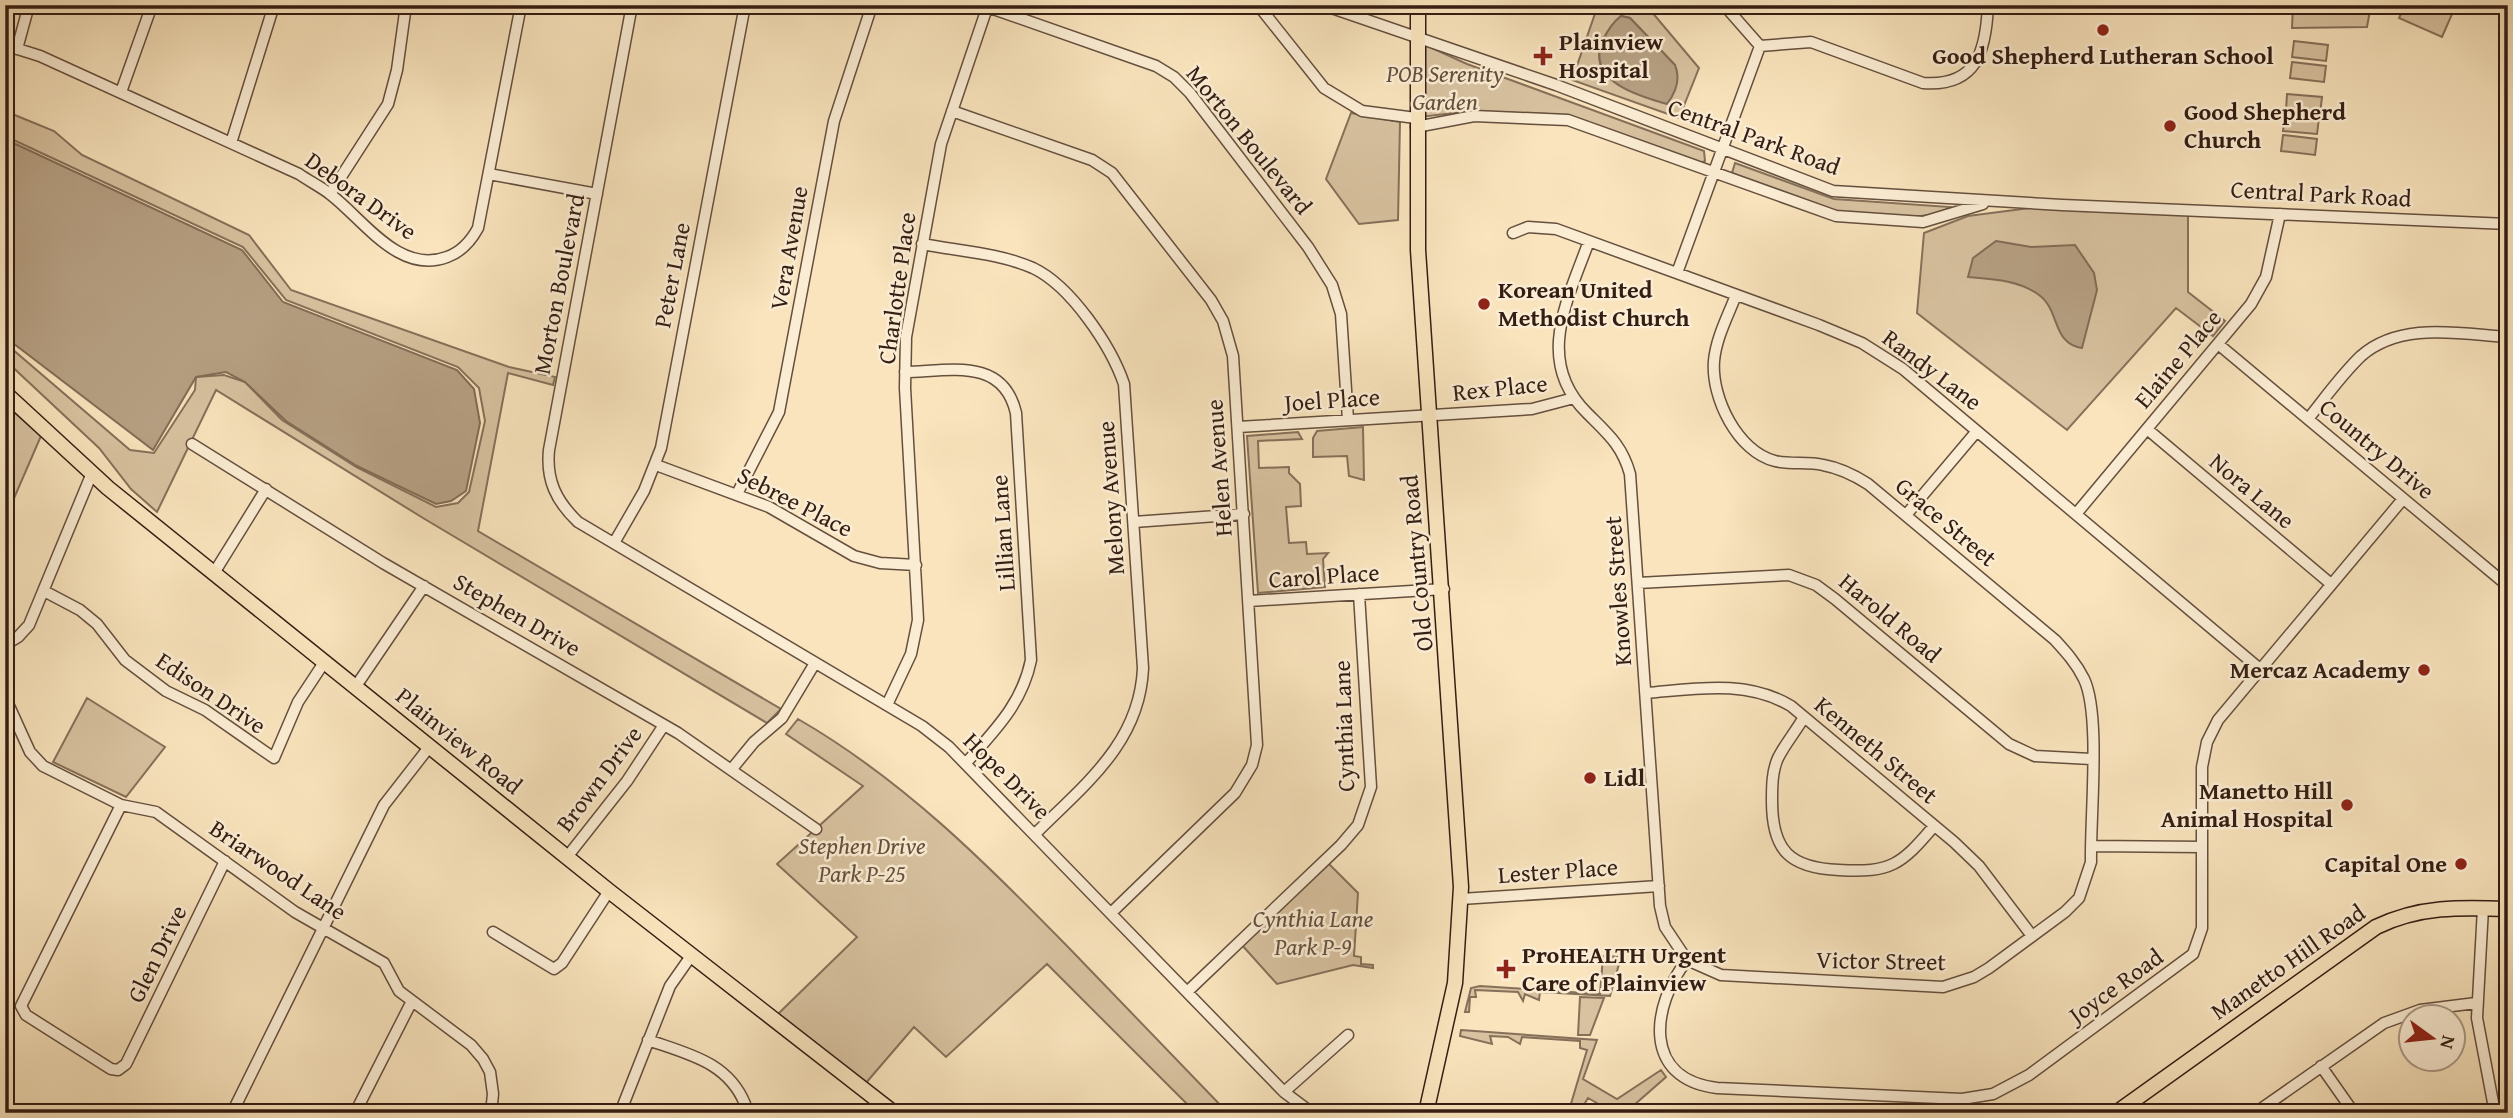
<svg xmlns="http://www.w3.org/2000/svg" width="2513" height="1118" font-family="'Gentium Book Plus',serif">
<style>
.green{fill:#d8c2a0;stroke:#86705a;stroke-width:2;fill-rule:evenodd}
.water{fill:#b6a083;stroke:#826c56;stroke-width:2}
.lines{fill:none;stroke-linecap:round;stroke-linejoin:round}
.minor-casing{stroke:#654f3e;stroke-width:13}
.major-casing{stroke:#341d13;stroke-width:17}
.minor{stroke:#fbedd4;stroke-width:10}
.major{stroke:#f9e4bd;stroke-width:14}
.poi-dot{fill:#8f2418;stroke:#fbedd4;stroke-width:2.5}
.labels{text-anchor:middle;stroke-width:5;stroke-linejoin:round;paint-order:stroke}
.poi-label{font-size:24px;font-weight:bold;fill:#341d13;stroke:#fbedd4;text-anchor:start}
.park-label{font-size:24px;font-style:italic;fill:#654f3d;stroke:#fbedd4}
.street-label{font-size:24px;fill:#341d13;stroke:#fbedd4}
</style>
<rect width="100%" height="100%" fill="#f9e4bd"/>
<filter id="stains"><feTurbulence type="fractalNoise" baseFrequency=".00286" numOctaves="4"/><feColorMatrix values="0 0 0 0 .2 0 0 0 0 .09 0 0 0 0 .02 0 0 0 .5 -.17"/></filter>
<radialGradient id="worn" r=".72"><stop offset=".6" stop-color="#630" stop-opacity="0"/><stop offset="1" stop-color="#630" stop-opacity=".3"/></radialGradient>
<path class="green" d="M1598,5H1646L1699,68L1679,118L1572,80ZM1621,16L1630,18L1675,65L1657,101C1630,90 1588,80 1602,42C1607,31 1612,23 1621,16Z
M2293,5H2371L2367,27L2292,28Z
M2405,5H2456L2442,37L2399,18Z
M2294,41L2328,45L2326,61L2292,57Z
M1421,43L1467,64L1704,151L1705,161L1701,163L1547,114L1472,111L1420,117Z
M2292,62L2326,66L2324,82L2290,78Z
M2287,94L2322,97L2320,114L2286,110Z
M5,111L54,131L82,155L249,235L291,290L509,367L555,377L553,385L508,373L478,531L781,709L767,723L423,518L216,390L157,512L131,489L99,448L5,360V343L130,450L154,453L195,390L196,377L224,375L245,382L282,420L356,467L436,507L458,503L469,492L485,421L479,388L458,367L286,300L243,247L5,136Z
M1351,113L1400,122L1398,220L1359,224L1326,179Z
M2285,115L2319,118L2317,134L2283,131Z
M2283,135L2317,139L2315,155L2281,151Z
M1735,163L1834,199L1950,207C1932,223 1857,216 1834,210C1799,202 1765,186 1732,173Z
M2038,207L2188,211V292L2225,321L2213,336L2176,308L2067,430L1917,313L1924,233L1968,216Z
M5,404L41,436L5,519Z
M1363,427L1364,480L1349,476L1347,456L1313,457V438L1317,431Z
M1298,432L1302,439L1258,441L1259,468L1289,467V473L1300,484L1301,506L1286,507L1289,543L1306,542L1307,554L1328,553L1323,559L1325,587L1258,593L1247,436Z
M87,698L165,747L126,797L53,762Z
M798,719C902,779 986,863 1069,948C1122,1003 1175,1058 1228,1113H1196L1047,964L946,1057L914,1027L865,1084L777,1015L857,937L777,864L863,786L786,734Z
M1327,862L1358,893L1354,956L1361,957V964L1373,965V968L1353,965L1277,984L1241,944Z
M1603,956L1621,957L1610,996L1540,992L1539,1000L1525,994L1523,1001L1518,992L1475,990L1476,997H1470L1469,1012H1465L1471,988L1480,986L1600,994Z
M1580,997L1604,998L1590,1035H1578Z
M1461,1030L1597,1040L1583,1079L1617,1099L1661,1070L1666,1077L1625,1113H1608L1609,1110L1588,1098L1579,1113H1560L1562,1105L1570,1107L1587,1050L1580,1048V1041L1522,1037L1520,1044L1508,1037L1490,1036L1492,1044L1460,1036Z"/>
<path class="water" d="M1621,16L1630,18L1675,65C1681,79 1676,92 1667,104C1638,96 1587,81 1602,42C1607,31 1612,23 1621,16Z
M5,139L242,250L283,302L457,370L474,389L480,423L466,491L451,501L436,504L357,466L286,421L245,382L226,372L196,377L153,450L5,337Z
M1996,241L2031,247L2075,245L2094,273L2097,290L2082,348C2052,344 2060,310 2039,295C2019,280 1992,279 1968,277L1973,258Z"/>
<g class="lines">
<g class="minor-casing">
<path id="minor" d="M632,5L549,450C546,480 556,501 578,522L922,726L949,747L1284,1092L1312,1113
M982,5L1156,66L1174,77L1190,93L1308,247L1332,285L1341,314L1348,420
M1258,5L1324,88L1362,111L1416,118
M1323,5L1556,85L1833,191L2062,205L2508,224
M1724,5L1760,46
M5,45L40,56L299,174C309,181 321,187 330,194C364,220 399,275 447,257C461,252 471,241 478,228L521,5
M1760,46L1811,42L1923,83C1977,87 1986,51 1988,5
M17,49L29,5
M121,92L152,5
M952,111L1092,160L1112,173L1211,300L1223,321L1233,356L1257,745L1252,765L1235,793L1111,913
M1416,127L1474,116L1568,120L1836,216L1923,222L1983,204
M231,143L274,5
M489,174L597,194
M330,194L388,104L397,70L406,5
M1513,233L1528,227L1556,229L1819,325L1862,343L1903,369L2260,669
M1589,241C1568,299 1534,361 1587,413C1607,433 1622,445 1630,474L1660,906L1665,927L1687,960L1721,975L1943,987L1974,977L1989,968L2065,912L2079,898L2091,862C2090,817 2101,715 2084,679C2076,663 2066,652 2055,640L1868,484C1854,475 1840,468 1823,465C1808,461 1791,465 1775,461C1738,452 1711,398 1714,361C1716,338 1728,316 1736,295
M922,244C958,251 999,253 1033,268C1071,286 1111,346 1124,384L1143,668C1140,743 1084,785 1035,834
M1677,273L1760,46
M2218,344L2508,586
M905,372C950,371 1003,357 1016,413L1031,660C1022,704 995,730 966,763
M2308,419C2325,398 2342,374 2361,356C2401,321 2460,334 2508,337
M1238,427L1532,409L1574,398
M2147,429L2331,584
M192,444L383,563L678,733L816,829
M656,465L769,507L854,556L880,563L916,565
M737,494L779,412L834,121L872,5
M2076,514L2251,304L2266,277L2280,214
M1906,515L1977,431
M1134,522L1244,514
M614,543L644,491L661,448L745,5
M214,573L266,489
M1638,583L1789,575L1816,585L1835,599L2009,744L2035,756L2091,759
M44,591L80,610L97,624L125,660L166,691L205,710L274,758L298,702L325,661
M1249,601L1444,589
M5,645L18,637L29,625L92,473
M356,686L424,586
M1646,693C1695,689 1746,679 1791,706L1954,842L1979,866L2032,936
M5,697L30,752L43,766L121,805L156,812L295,912L384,963L399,991L471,1045L483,1059L490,1072L493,1094L491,1113
M887,705L911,654L918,620L905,388L906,337L941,144L988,5
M1804,717C1796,731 1785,744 1778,758C1772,771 1772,787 1772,801C1772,851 1790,868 1839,870C1891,873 1901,865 1934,826
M731,770L754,742L782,718L815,663
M121,805L21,1006L26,1015L111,1069L118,1070L126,1064L225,861
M2091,846L2202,847
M567,857L627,781L664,725
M1461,899L1659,886
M2483,908L2477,1018L2495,1113
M493,932L554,969L562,963L609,891
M1687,960C1651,1006 1642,1079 1717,1088L1962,1099L1993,1094L2029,1075L2193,954L2202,928V767L2207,742L2218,720L2403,499
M1187,992L1341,845L1358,825L1371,787L1359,594
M648,1040C688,1054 728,1062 745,1104
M2321,1066L2354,1113
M1284,1092L1348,1035
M232,1113L384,805L430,746
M355,1113L412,1001
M620,1113L670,986L691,956
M2255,1113L2384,1023L2420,1010L2476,1003"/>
</g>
<g class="major-casing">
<path id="major" d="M1418,5V250L1461,887L1455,983L1426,1113
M5,393L108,488L609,891L894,1113
M2116,1113L2376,927C2419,906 2461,907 2508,909"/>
</g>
<use href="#minor" class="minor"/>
<use href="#major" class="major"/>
</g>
<g class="poi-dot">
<circle cx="2103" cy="30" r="7"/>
<path d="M1539.5 45.5h7v7h7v7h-7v7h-7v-7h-7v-7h7z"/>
<circle cx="2170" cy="126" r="7"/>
<circle cx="1484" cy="304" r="7"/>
<circle cx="2424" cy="670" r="7"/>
<circle cx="1590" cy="778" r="7"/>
<circle cx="2347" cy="805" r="7"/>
<circle cx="2461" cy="864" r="7"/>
<path d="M1502.5 958.5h7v7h7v7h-7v7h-7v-7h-7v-7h7z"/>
</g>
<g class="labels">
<g class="poi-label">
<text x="1559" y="50">Plainview<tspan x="1559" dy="28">Hospital</tspan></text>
<text x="2103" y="64" text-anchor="middle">Good Shepherd Lutheran School</text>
<text x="2184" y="120">Good Shepherd<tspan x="2184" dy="28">Church</tspan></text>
<text x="1498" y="298">Korean United<tspan x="1498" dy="28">Methodist Church</tspan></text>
<text x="2410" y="678" text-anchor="end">Mercaz Academy</text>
<text x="1604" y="786">Lidl</text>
<text x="2333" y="799" text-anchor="end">Manetto Hill<tspan x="2333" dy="28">Animal Hospital</tspan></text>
<text x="2447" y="872" text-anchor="end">Capital One</text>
<text x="1522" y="963">ProHEALTH Urgent<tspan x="1522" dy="28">Care of Plainview</tspan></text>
</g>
<g class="park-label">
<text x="1445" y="82">POB Serenity<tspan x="1445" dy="28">Garden</tspan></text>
<text x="862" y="854">Stephen Drive<tspan x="862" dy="28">Park P-25</tspan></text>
<text x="1313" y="927">Cynthia Lane<tspan x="1313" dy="28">Park P-9</tspan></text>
</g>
<g class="street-label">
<text transform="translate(1754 137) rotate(20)" y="8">Central Park Road</text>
<text transform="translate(1249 140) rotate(51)" y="8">Morton Boulevard</text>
<text transform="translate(2321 194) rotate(3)" y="8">Central Park Road</text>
<text transform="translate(361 196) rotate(36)" y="8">Debora Drive</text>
<text transform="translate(789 248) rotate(-80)" y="8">Vera Avenue</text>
<text transform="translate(672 275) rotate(-79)" y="8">Peter Lane</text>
<text transform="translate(559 284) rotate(-79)" y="8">Morton Boulevard</text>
<text transform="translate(897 288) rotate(-82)" y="8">Charlotte Place</text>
<text transform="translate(2178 359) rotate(-50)" y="8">Elaine Place</text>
<text transform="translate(1932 370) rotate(37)" y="8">Randy Lane</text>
<text transform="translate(1500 388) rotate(-6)" y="8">Rex Place</text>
<text transform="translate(1332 400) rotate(-4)" y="8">Joel Place</text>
<text transform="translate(2377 449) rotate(40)" y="8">Country Drive</text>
<text transform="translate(1219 468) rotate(-94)" y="8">Helen Avenue</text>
<text transform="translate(2252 491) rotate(40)" y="8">Nora Lane</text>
<text transform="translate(1111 498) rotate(-94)" y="8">Melony Avenue</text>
<text transform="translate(795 502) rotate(27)" y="8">Sebree Place</text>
<text transform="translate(1946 522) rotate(40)" y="8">Grace Street</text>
<text transform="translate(1003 533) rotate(-94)" y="8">Lillian Lane</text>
<text transform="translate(1417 563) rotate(-95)" y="8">Old Country Road</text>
<text transform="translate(1324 576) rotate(-4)" y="8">Carol Place</text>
<text transform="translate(1618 591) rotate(-94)" y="8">Knowles Street</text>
<text transform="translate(517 615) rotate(30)" y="8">Stephen Drive</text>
<text transform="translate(1890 618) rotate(40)" y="8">Harold Road</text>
<text transform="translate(211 693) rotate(34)" y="8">Edison Drive</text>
<text transform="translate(1344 726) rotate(-92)" y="8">Cynthia Lane</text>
<text transform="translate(459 741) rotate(39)" y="8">Plainview Road</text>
<text transform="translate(1876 750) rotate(40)" y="8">Kenneth Street</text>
<text transform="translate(1007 776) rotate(45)" y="8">Hope Drive</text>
<text transform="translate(599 779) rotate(-53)" y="8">Brown Drive</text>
<text transform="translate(278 870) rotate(34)" y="8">Briarwood Lane</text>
<text transform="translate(1558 871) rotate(-4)" y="8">Lester Place</text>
<text transform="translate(157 954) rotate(-64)" y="8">Glen Drive</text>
<text transform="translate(1881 961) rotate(1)" y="8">Victor Street</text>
<text transform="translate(2288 962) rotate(-35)" y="8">Manetto Hill Road</text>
<text transform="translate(2116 986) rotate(-36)" y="8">Joyce Road</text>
</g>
</g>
<rect width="2513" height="1118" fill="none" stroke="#f9e4bd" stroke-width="28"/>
<rect x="7" y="7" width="2499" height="1104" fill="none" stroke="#341d13" stroke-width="3.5"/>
<rect x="14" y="14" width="2485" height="1090" fill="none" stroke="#341d13" stroke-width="2"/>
<g transform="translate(2432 1038) rotate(105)"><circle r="33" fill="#fbedd4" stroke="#ab9a87" stroke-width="2"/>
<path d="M0-5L12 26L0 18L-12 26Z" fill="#8f2418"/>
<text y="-10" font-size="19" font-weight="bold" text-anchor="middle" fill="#341d13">N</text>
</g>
<rect width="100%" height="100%" filter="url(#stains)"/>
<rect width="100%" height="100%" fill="url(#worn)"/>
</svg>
